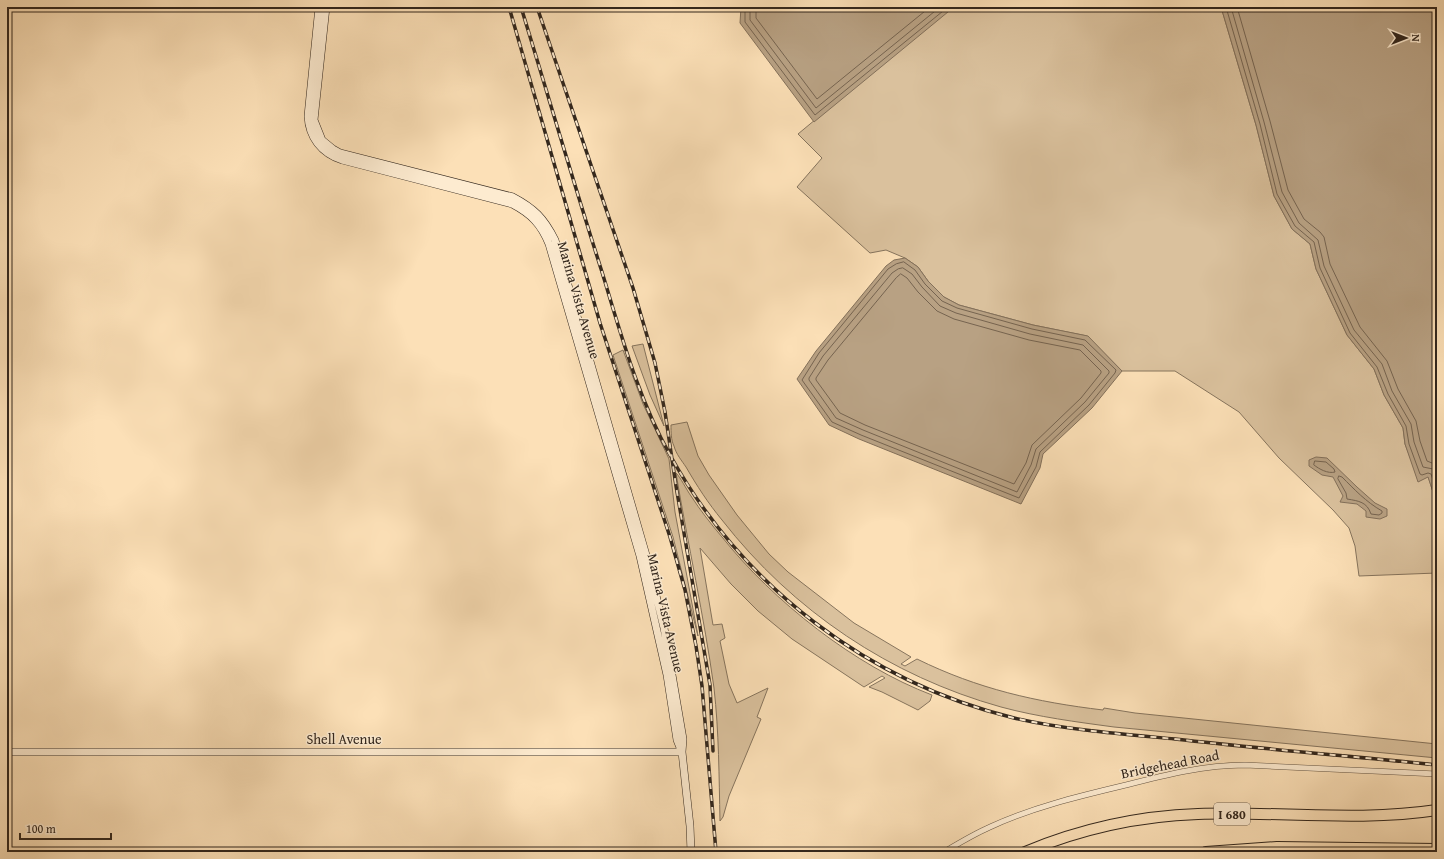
<svg xmlns="http://www.w3.org/2000/svg" width="1444" height="859" font-family="'Gentium Book Plus',serif">
<style>
.green{fill:#dac19d;stroke:#86745d}
.water{fill:#b8a183;stroke:#83705a}
.lines{fill:none;stroke-linecap:round;stroke-linejoin:round}
.shore{stroke:#766450;stroke-width:1}
.street-casing{stroke:#655544;stroke-width:6}
.secondary-casing{stroke:#33271d;stroke-width:8}
.highway-casing{stroke:#33271d;stroke-width:12}
.street{stroke:#fdebd0;stroke-width:5}
.secondary{stroke:#fdebd0;stroke-width:7}
.highway{stroke:#fce0b7;stroke-width:10}
.rail-casing{stroke:#33271d;stroke-width:3.5}
.rail{stroke:#fdebd0;stroke-width:2;stroke-dasharray:6;stroke-linecap:butt}
.labels{text-anchor:middle;stroke-width:3;stroke-linejoin:round;paint-order:stroke}
.shield{fill:#fdebd0;stroke:#706253;stroke-width:1}
.shield-label{font-size:13px;font-weight:bold;fill:#33271d}
.street-label{font-size:14px;fill:#33271d;stroke:#fdebd0}
</style>
<rect width="100%" height="100%" fill="#fce0b7"/>
<filter id="stains"><feTurbulence type="fractalNoise" baseFrequency=".005" numOctaves="4"/><feColorMatrix values="0 0 0 0 .2 0 0 0 0 .09 0 0 0 0 .02 0 0 0 .5 -.17"/></filter>
<radialGradient id="worn" r=".72"><stop offset=".6" stop-color="#630" stop-opacity="0"/><stop offset="1" stop-color="#630" stop-opacity=".3"/></radialGradient>
<path class="green" d="M951,7H1221L1256,125L1274,196L1292,229L1310,244L1316,269L1347,335L1374,369L1384,395L1403,428L1405,444L1419,481L1428,476L1433,492L1437,497V573L1359,576L1355,546L1349,528L1333,510L1279,458L1239,412L1175,371H1122L1087,336L1033,325L959,305L944,297L928,281L918,267L905,258L886,250L870,253L797,187L822,158L798,134Z
M643,344L664,426L650,395L632,346Z
M623,350L643,404L669,459L675,512L698,636L673,537L613,355Z
M687,422L698,456L709,475L737,515L769,554L788,572L854,623L911,657L901,664L905,666L917,659C978,689 1036,702 1103,710L1104,708L1135,713L1437,744V758L1114,727C1077,722 1038,717 1001,707C890,676 793,611 722,520C708,503 697,486 686,467C682,461 676,454 674,446C671,440 671,432 671,425Z
M676,473C681,478 686,489 691,496C700,510 711,524 722,537C773,601 855,666 932,695L930,701L918,710L882,692L869,687L885,678L882,676L864,687L792,639L758,611L731,584L700,548L713,625L722,624L725,638L720,641L729,684L737,703L768,688L757,717L761,719L729,796L723,817L720,821C719,777 719,732 714,688C704,616 688,545 676,473Z"/>
<path class="water" d="M741,7H954L814,122L740,23Z
M1221,7H1437V497L1433,492L1428,477L1418,482L1405,444L1403,428L1384,395L1374,369L1347,335L1316,269L1310,244L1292,229L1274,196L1256,125Z
M905,258L918,267L928,281L944,297L959,305L1033,325L1088,336L1122,371L1092,408L1043,454L1040,468L1021,504L859,439L829,425L797,379L816,351L886,266L894,260Z
M1316,457L1327,458L1357,487L1375,503L1387,509V516L1380,519L1366,517V511L1357,504L1340,502L1343,496L1333,477L1322,475L1309,466V460Z"/>
<g class="lines">
<path class="shore" d="M745,7V22L815,115L948,7
M750,7V20L816,108L940,7
M756,7V18L817,99L930,7
M1226,7L1260,124L1277,194L1295,226L1314,242L1320,268L1350,333L1377,367L1388,394L1406,426L1409,444L1420,474L1422,475L1428,473L1431,474L1437,491
M1231,7L1264,122L1282,192L1299,223L1318,240L1324,266L1354,330L1382,364L1392,391L1411,424L1414,442L1423,467L1433,469L1437,475
M1237,7L1270,121L1288,190L1304,219L1320,232L1324,237L1330,264L1360,327L1387,361L1398,389L1416,421L1420,441L1427,461L1437,465
M904,262L915,270L925,284L942,301L957,308L1032,329L1085,340L1116,370L1115,373L1089,405L1040,452L1036,467L1019,498L861,435L832,422L802,380L819,353L888,269L896,264Z
M903,268L912,274L922,287L940,306L956,313L1030,334L1083,345L1109,371V373L1085,402L1036,449L1031,465L1017,492L863,430L836,418L809,380V378L823,356L892,273L898,269Z
M901,274L907,278L918,292L937,311L954,319L1029,340L1080,350L1101,371V373L1081,398L1032,445L1026,463L1014,484L865,425L840,413L816,380V378L828,360L896,278Z
M1315,461L1326,462L1334,469L1335,472C1328,474 1319,469 1314,465Z
M1339,476L1342,477C1354,489 1366,502 1382,511V513L1379,515L1371,514C1367,502 1359,501 1347,499L1346,493L1338,479Z"/>
<g class="street-casing">
<path id="street" d="M944,852C959,843 974,834 990,827C1033,807 1080,796 1126,785C1165,775 1204,765 1245,765L1437,774"/>
</g>
<g class="secondary-casing">
<path id="secondary" d="M319,7L308,116C309,137 321,153 342,160L512,204C531,214 541,224 549,244L640,556L667,675L677,740L681,750
M326,7L314,120L322,140L333,149L340,153L513,197C534,208 544,218 555,240L646,555L664,628L683,739L682,752L690,826L691,852
M7,752H682"/>
</g>
<g class="highway-casing">
<path id="highway" d="M1025,852C1080,829 1139,816 1198,814C1278,811 1358,822 1437,810
M1206,852L1277,847L1437,849"/>
</g>
<use href="#street" class="street"/>
<use href="#secondary" class="secondary"/>
<use href="#highway" class="highway"/>
<g class="rail-casing">
<path id="rail" d="M509,7L600,323L670,537L685,590L696,646L702,686L716,852
M521,7C548,95 574,184 602,272C621,334 638,398 670,455C743,587 868,682 1014,718C1067,730 1121,734 1175,739C1262,749 1350,756 1437,765
M537,7L633,288L655,363L665,412L676,486L710,685L713,751"/>
</g>
<use href="#rail" class="rail"/>
</g>
<g class="labels">
<rect class="shield" x="1214" y="803" width="36" height="22" rx="3"/>
<g class="shield-label">
<text x="1232" y="819">I 680</text>
</g>
<g class="street-label">
<text transform="translate(579 300) rotate(74)" y="5">Marina Vista Avenue</text>
<text transform="translate(666 613) rotate(77)" y="5">Marina Vista Avenue</text>
<text x="344" y="744">Shell Avenue</text>
<text transform="translate(1170 764) rotate(-11)" y="5">Bridgehead Road</text>
</g>
</g>
<rect width="1444" height="859" fill="none" stroke="#fce0b7" stroke-width="24"/>
<rect x="8" y="8" width="1428" height="843" fill="none" stroke="#33271d" stroke-width="2"/>
<rect x="12" y="12" width="1420" height="835" fill="none" stroke="#33271d"/>
<g transform="translate(1406 38) rotate(90)" stroke="#fdebd0" stroke-width="3" paint-order="stroke">
<path d="M0-3L7 15L0 10L-7 15Z" fill="#33271d"/>
<text y="-6" font-size="11" font-weight="bold" text-anchor="middle" fill="#33271d">N</text>
</g>
<path d="M20 833v6h91v-6" fill="none" stroke="#33271d" stroke-width="2"/>
<text x="26" y="833" font-size="12" fill="#33271d" stroke="#fdebd0" stroke-width="3" paint-order="stroke">100 m</text>
<rect width="100%" height="100%" filter="url(#stains)"/>
<rect width="100%" height="100%" fill="url(#worn)"/>
</svg>
